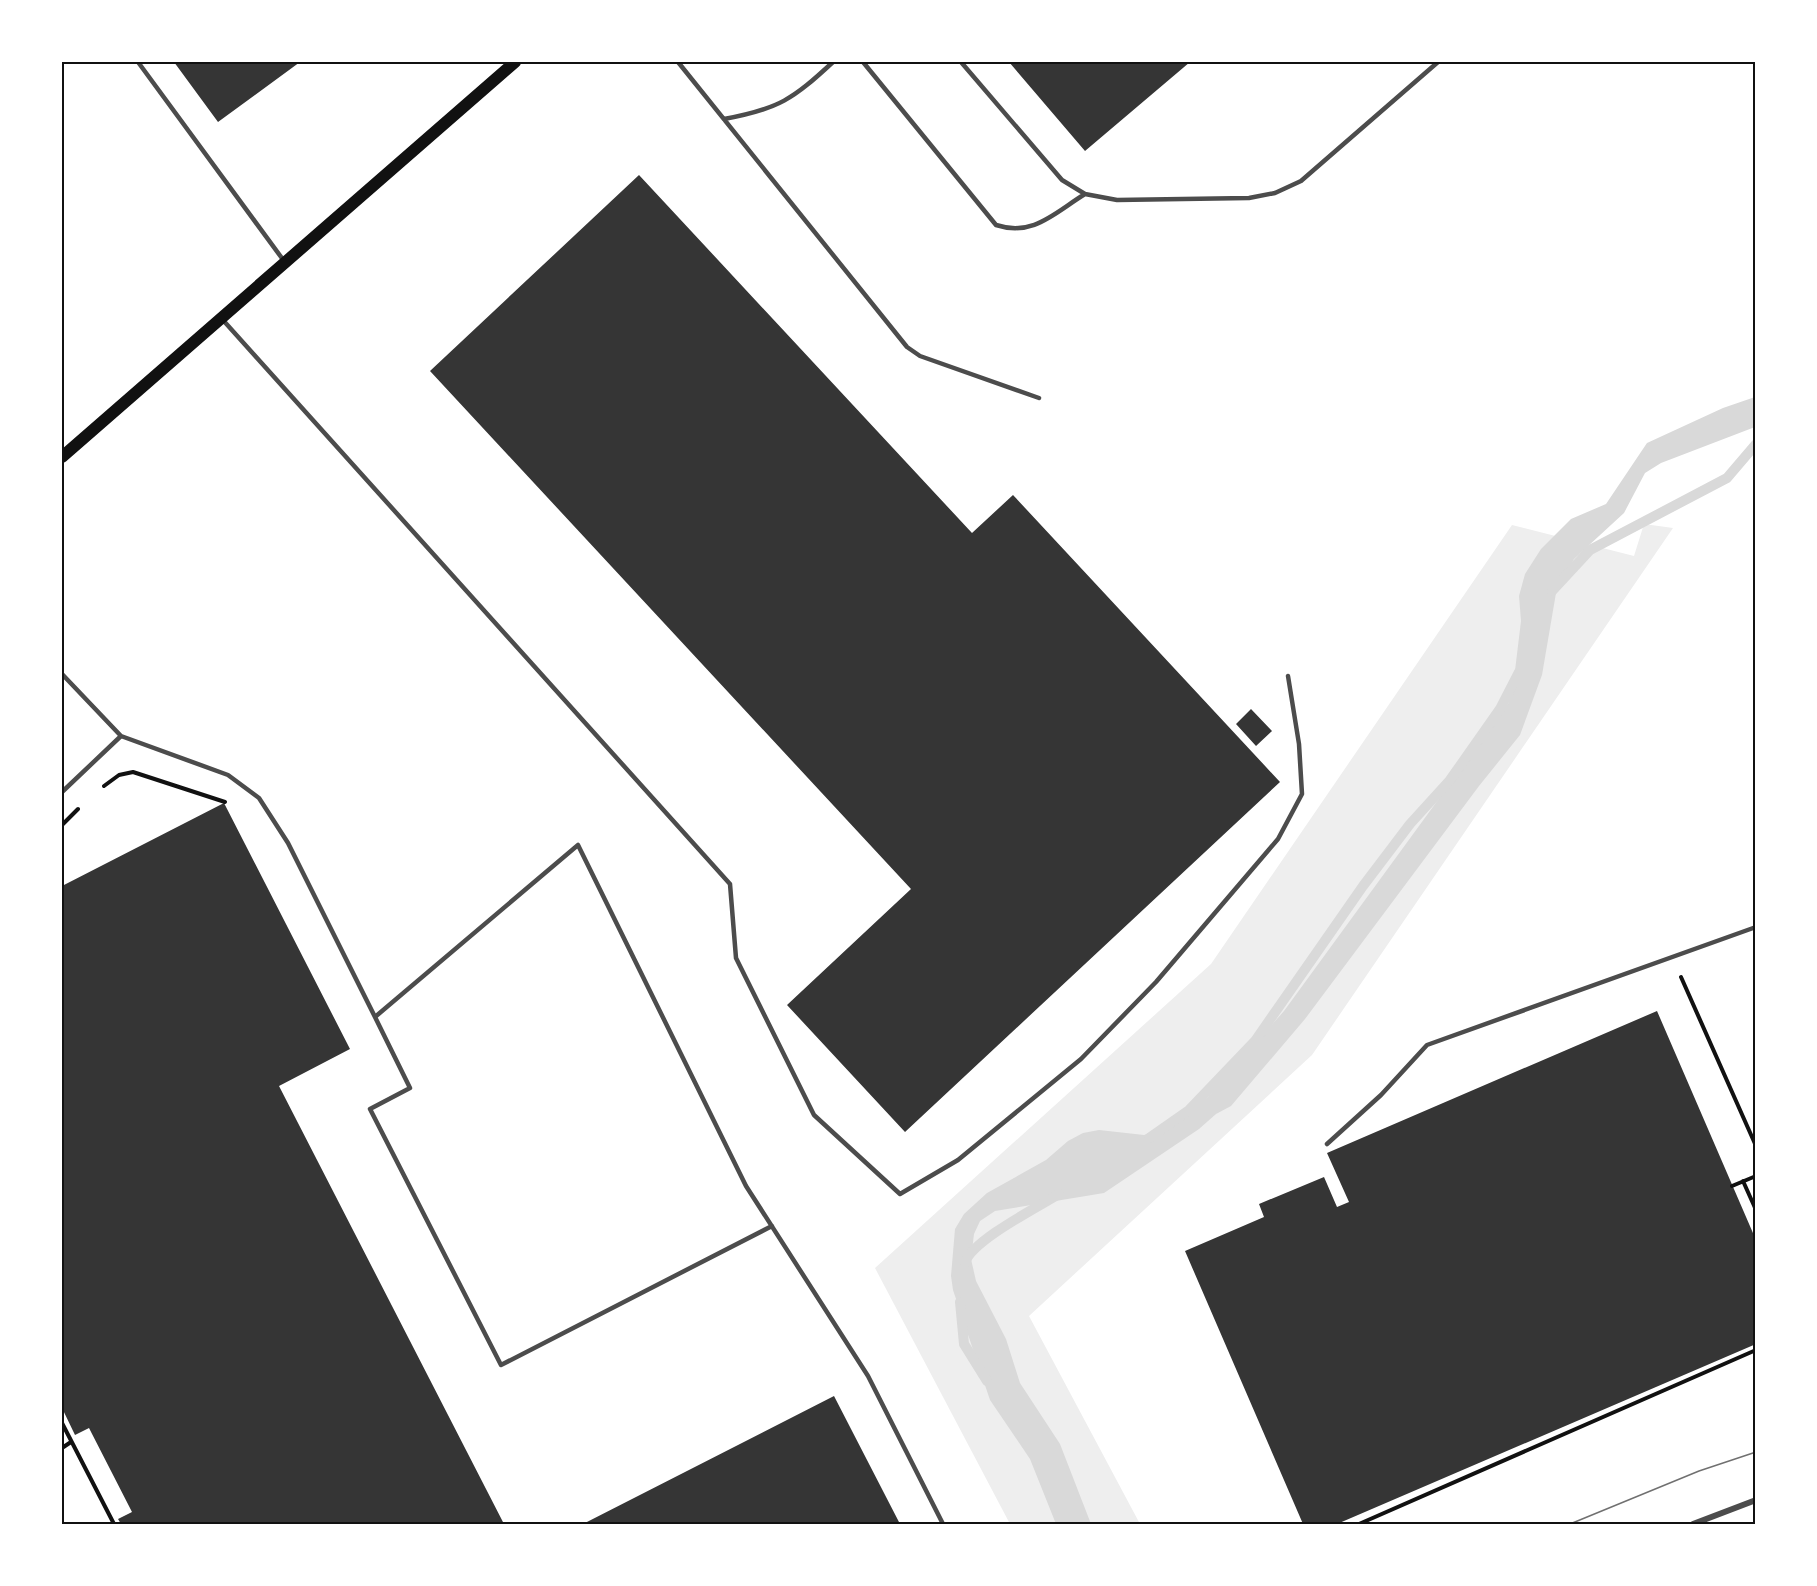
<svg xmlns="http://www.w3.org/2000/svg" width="1817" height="1586" font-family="'IBM Plex Sans',sans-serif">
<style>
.green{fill:#eee}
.water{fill:#d9d9d9}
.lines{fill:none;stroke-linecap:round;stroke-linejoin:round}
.stream{stroke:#d9d9d9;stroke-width:10}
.building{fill:#353535}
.path{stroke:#111;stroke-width:4}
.service{stroke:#4c4c4c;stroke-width:4.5}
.minor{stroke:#4c4c4c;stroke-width:6}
.secondary{stroke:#111;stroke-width:12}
.tram{stroke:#707070;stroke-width:1.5}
.neatline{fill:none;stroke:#111;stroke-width:2}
</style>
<rect width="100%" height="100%" fill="#fff"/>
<path class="green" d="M1644,524L1673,528L1312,1055L1029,1316L1140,1524H1010L875,1268L1211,964L1512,525L1634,556Z"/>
<path class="water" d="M1755,397V427L1661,463L1645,473L1624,513L1574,559L1556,593L1542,675L1520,735L1479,786L1305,1019L1231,1106L1216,1114L1199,1129L1104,1193L995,1211L980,1221L974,1234L971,1259L976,1281L1006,1339L1020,1383L1060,1444L1091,1524H1056L1030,1459L990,1400L953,1290L951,1276L955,1229L964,1214L987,1193L1046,1160L1068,1141L1083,1133L1099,1130L1144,1135L1165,1128L1207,1098L1284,1011L1508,704L1513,687L1521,621L1519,596L1525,574L1541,549L1571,519L1606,504L1647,443L1723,408Z"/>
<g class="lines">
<path class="stream" d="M1552,591L1590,550L1727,478L1756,444
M1149,1138L1189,1110L1255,1041L1363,886L1410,824L1450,780L1500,709L1519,672
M965,1263C971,1241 1038,1207 1059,1194
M960,1302L964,1344L987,1381"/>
</g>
<path class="building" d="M174,62H300L218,122Z
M1009,62H1190L1085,151Z
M639,175L972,533L1013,495L1280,782L905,1132L787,1005L911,889L430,371Z
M1251,709L1272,731L1256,746L1236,724Z
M224,803L350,1049L279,1086L504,1524H121L118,1519L132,1512L89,1428L75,1435L62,1408V886Z
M1657,1011L1756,1240V1344L1337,1524H1303L1185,1251L1264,1217L1259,1204L1324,1177L1337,1207L1349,1202L1327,1153Z
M834,1396L900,1524H583Z"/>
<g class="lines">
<path class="path" d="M104,786L119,775L133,772L225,802
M62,825L78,809
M1681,977L1756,1146
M1743,1181L1756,1210
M1732,1186L1756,1176
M62,1423L114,1524
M62,1448L71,1442
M1359,1524L1756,1350"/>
<path class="service" d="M138,62L284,261
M678,62L907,347L920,356L1039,398
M863,62L996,225C1033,237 1054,213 1085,194
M961,62L1062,180L1085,194L1117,200L1249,198L1275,193L1301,181L1438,62
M724,119C779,109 793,99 833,62
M222,319L730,884L736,958L814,1115L900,1194L958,1160L1081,1059L1156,982L1278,839L1302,794L1299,744L1288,676
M62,674L121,736L228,775L259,798L288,843L375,1017
M62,792L121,736
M1327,1144L1381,1095L1427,1045L1756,927
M772,1226L501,1365L370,1109L410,1088L375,1017L578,845L746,1186L868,1376L943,1524"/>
<path class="minor" d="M1693,1524L1756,1500"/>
<path class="secondary" d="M62,457L515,62"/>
<path class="tram" d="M1570,1524L1699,1471L1756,1452"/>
</g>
<rect width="1817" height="1586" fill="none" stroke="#ffffff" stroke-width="126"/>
<rect x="63" y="63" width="1691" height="1460" class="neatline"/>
</svg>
